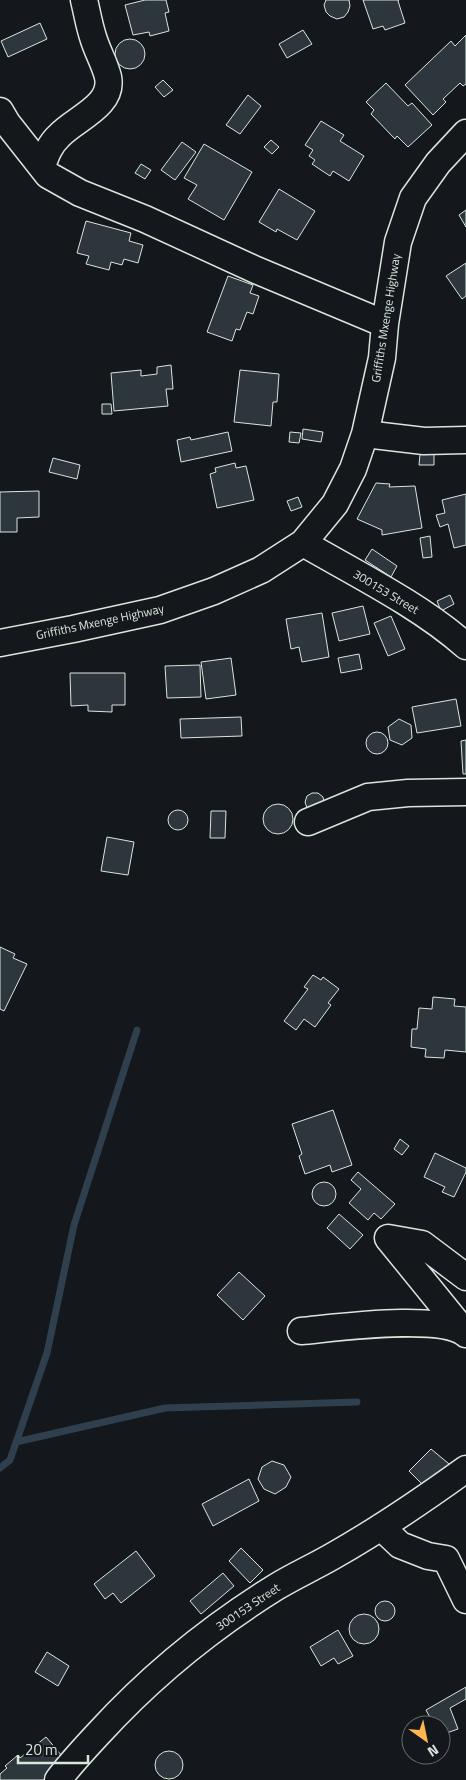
<svg xmlns="http://www.w3.org/2000/svg" width="466" height="1780" font-family="'Titillium Web',sans-serif">
<style>
.lines{fill:none;stroke-linecap:round;stroke-linejoin:round}
.stream{stroke:#2f3f4d;stroke-width:7}
.building{fill:#2c363c;stroke:#d8e6dc}
.minor-casing{stroke:#d8e6dc;stroke-width:29}
.minor{stroke:#14181c;stroke-width:26}
.labels{text-anchor:middle;stroke-width:4;stroke-linejoin:round;paint-order:stroke}
.street-label{font-size:12px;fill:#d8e6dc;stroke:#14181c}
</style>
<rect width="100%" height="100%" fill="#14181c"/>
<g class="lines">
<path class="stream" d="M16,1442L165,1408L357,1402
M0,1468L10,1460L47,1353L74,1225L137,1030"/>
</g>
<path class="building" d="M145,0H166L169,12L165,13L169,31L150,36L149,32L133,35L125,5Z
M326,0H349L350,6L348,12L344,17L337,19L330,16L326,12L324,5Z
M363,0H399L398,1L405,23L385,30L383,26L373,29Z
M40,23L47,39L8,57L1,41Z
M303,30L312,44L287,58L279,44Z
M466,35V84L463,86L460,83L443,99L446,102L433,115L405,85L451,41L455,46Z
M115 54a15 15 0 1 1 30 0a15 15 0 1 1-30 0Z
M163,80L173,90L164,97L155,87Z
M386,83L408,106L412,103L432,125L408,147L397,136L395,139L371,114L374,110L366,102Z
M248,95L261,106L240,134L226,125Z
M321,121L344,135L340,141L364,156L349,181L333,171L330,176L312,164L315,160L309,156L313,150L305,145Z
M271,140L279,147L272,154L264,147Z
M182,142L196,152L175,180L161,170Z
M204,144L252,172L224,220L188,199L197,185L184,178Z
M141,164L151,170L145,179L135,173Z
M279,189L315,211L297,240L277,229L276,232L259,222Z
M466,210V227L459,215Z
M86,221L131,233L129,241L143,245L138,263L124,259L122,265L111,262L109,270L86,264L89,256L77,253Z
M466,263V296L462,299L446,276Z
M228,276L253,285L250,293L259,296L253,314L247,312L240,330L236,329L232,341L207,332Z
M171,365L173,389H166L168,406L114,411L111,373L141,370V376L157,374V367Z
M240,370L279,374L277,402H273L271,426L234,422Z
M102,404H111L112,414H102Z
M303,429L323,432L321,442L302,439Z
M228,432L232,451L181,462L177,440L190,437L191,440Z
M290,432L301,433L299,443L289,442Z
M420,454H434V465H419Z
M53,458L80,465L77,479L49,472Z
M235,463L236,468L246,466L254,500L217,508L210,474L216,472L215,468Z
M376,483L390,484L389,487L415,486L422,528L382,535V530L357,519Z
M39,491V517L17,518V532H0V492Z
M466,494V545L454,548L448,524L440,527L436,515L445,513L442,500Z
M298,497L302,507L291,511L287,501Z
M430,536L432,557L423,558L420,538Z
M372,549L397,566L391,577L365,560Z
M450,595L454,604L441,611L437,601Z
M363,606L370,634L339,641L332,613Z
M322,613L329,657L302,662L299,647L291,649L286,619Z
M391,616L405,649L388,656L374,623Z
M359,654L362,669L341,673L338,658Z
M231,658L236,695L206,699L201,662Z
M200,665L201,697L167,698L165,666Z
M70,673H125V705H112V712L88,711V705L71,706Z
M456,699L461,726L417,733L412,707Z
M241,717L242,736L181,738L180,719Z
M399,719L411,725L412,738L402,745L390,740L388,727Z
M366 743a11 11 0 1 1 22 0a11 11 0 1 1-22 0Z
M466,740V774H463L461,741Z
M312,793H318L323,797L324,802L311,811L307,808L305,802L307,796Z
M263 819a15 15 0 1 1 30 0a15 15 0 1 1-30 0Z
M168 820a10 10 0 1 1 20 0a10 10 0 1 1-20 0Z
M211,811H226L225,838H210Z
M107,837L134,842L128,875L101,871Z
M0,947L15,954L13,958L27,964L4,1011L0,1009Z
M313,975L321,980L323,977L339,989L328,1003L331,1005L315,1027L304,1019L296,1030L284,1021L308,989L304,987Z
M433,997L455,999L454,1006L466,1007V1052L445,1050L444,1058L425,1057L426,1049L411,1047L412,1029H417L419,1008L432,1009Z
M333,1110L352,1165L332,1172L330,1165L305,1174L299,1156L302,1154L292,1124Z
M400,1139L409,1146L402,1155L394,1149Z
M435,1153L466,1168V1172L454,1197L442,1192L445,1187L424,1177Z
M358,1172L395,1204L381,1219L374,1213L368,1220L349,1203L361,1189L351,1180Z
M312 1194a12 12 0 1 1 24 0a12 12 0 1 1-24 0Z
M339,1214L363,1235L350,1249L327,1228Z
M239,1272L265,1296L243,1320L217,1295Z
M431,1449L454,1468L432,1494L409,1471Z
M272,1461L284,1465L291,1477L286,1487L275,1494L264,1489L258,1479L262,1467Z
M249,1479L259,1501L213,1526L202,1504Z
M241,1548L263,1570L250,1583L229,1561Z
M136,1551L155,1576L121,1603L113,1593L105,1599L94,1584Z
M223,1573L234,1586L201,1614L190,1601Z
M375 1611a10 10 0 1 1 20 0a10 10 0 1 1-20 0Z
M349 1629a15 15 0 1 1 30 0a15 15 0 1 1-30 0Z
M338,1630L353,1656L338,1664L334,1658L321,1666L310,1647Z
M47,1652L69,1666L58,1686L35,1672Z
M466,1687V1699L450,1708L458,1729L441,1735V1725H434L426,1710Z
M46,1737L62,1756L53,1764L59,1770L47,1780H0V1774L7,1768L5,1766L18,1755L20,1758Z
M155 1765a14 14 0 1 1 28 0a14 14 0 1 1-28 0Z"/>
<g class="lines">
<g class="minor-casing">
<path id="minor" d="M0,111L7,123L48,175L80,193L145,219L256,270L385,324
M42,166C46,155 50,144 59,136C74,119 114,106 108,77C105,64 97,51 93,37C89,25 87,12 84,0
M365,434L424,441L466,440
M303,543C355,573 421,606 466,646
M0,643L73,629L160,610L214,591L261,570L303,543L335,504L353,469L365,434L382,358L385,324L398,242L413,198L438,163L466,133
M308,822L368,797L408,793L466,792
M466,1277L422,1244L388,1238L466,1334
M301,1331C335,1328 441,1313 466,1334
M381,1527L400,1545L428,1556L446,1559L466,1600
M58,1780C70,1764 84,1749 98,1734C150,1677 210,1628 276,1587C294,1576 314,1567 333,1556C379,1530 423,1500 466,1469"/>
</g>
<use href="#minor" class="minor"/>
</g>
<g class="labels">
<g class="street-label">
<text transform="translate(386 318) rotate(-81)" y="4">Griffiths Mxenge Highway</text>
<text transform="translate(386 592) rotate(31)" y="4">300153 Street</text>
<text transform="translate(100 622) rotate(-12)" y="4">Griffiths Mxenge Highway</text>
<text transform="translate(248 1607) rotate(-34)" y="4">300153 Street</text>
</g>
</g>
<g transform="translate(426 1740) rotate(147)"><circle r="24" fill="#14181c" stroke="#626a69"/>
<path d="M0-4L9 19L0 12L-9 19Z" fill="#ffb74d"/>
<text y="-8" font-size="14" font-weight="bold" text-anchor="middle" fill="#d8e6dc">N</text>
</g>
<path d="M18 1755v8h70v-8" fill="none" stroke="#d8e6dc" stroke-width="2.5"/>
<text x="25" y="1755" font-size="15" fill="#d8e6dc" stroke="#14181c" stroke-width="4" paint-order="stroke">20 m</text>
</svg>
